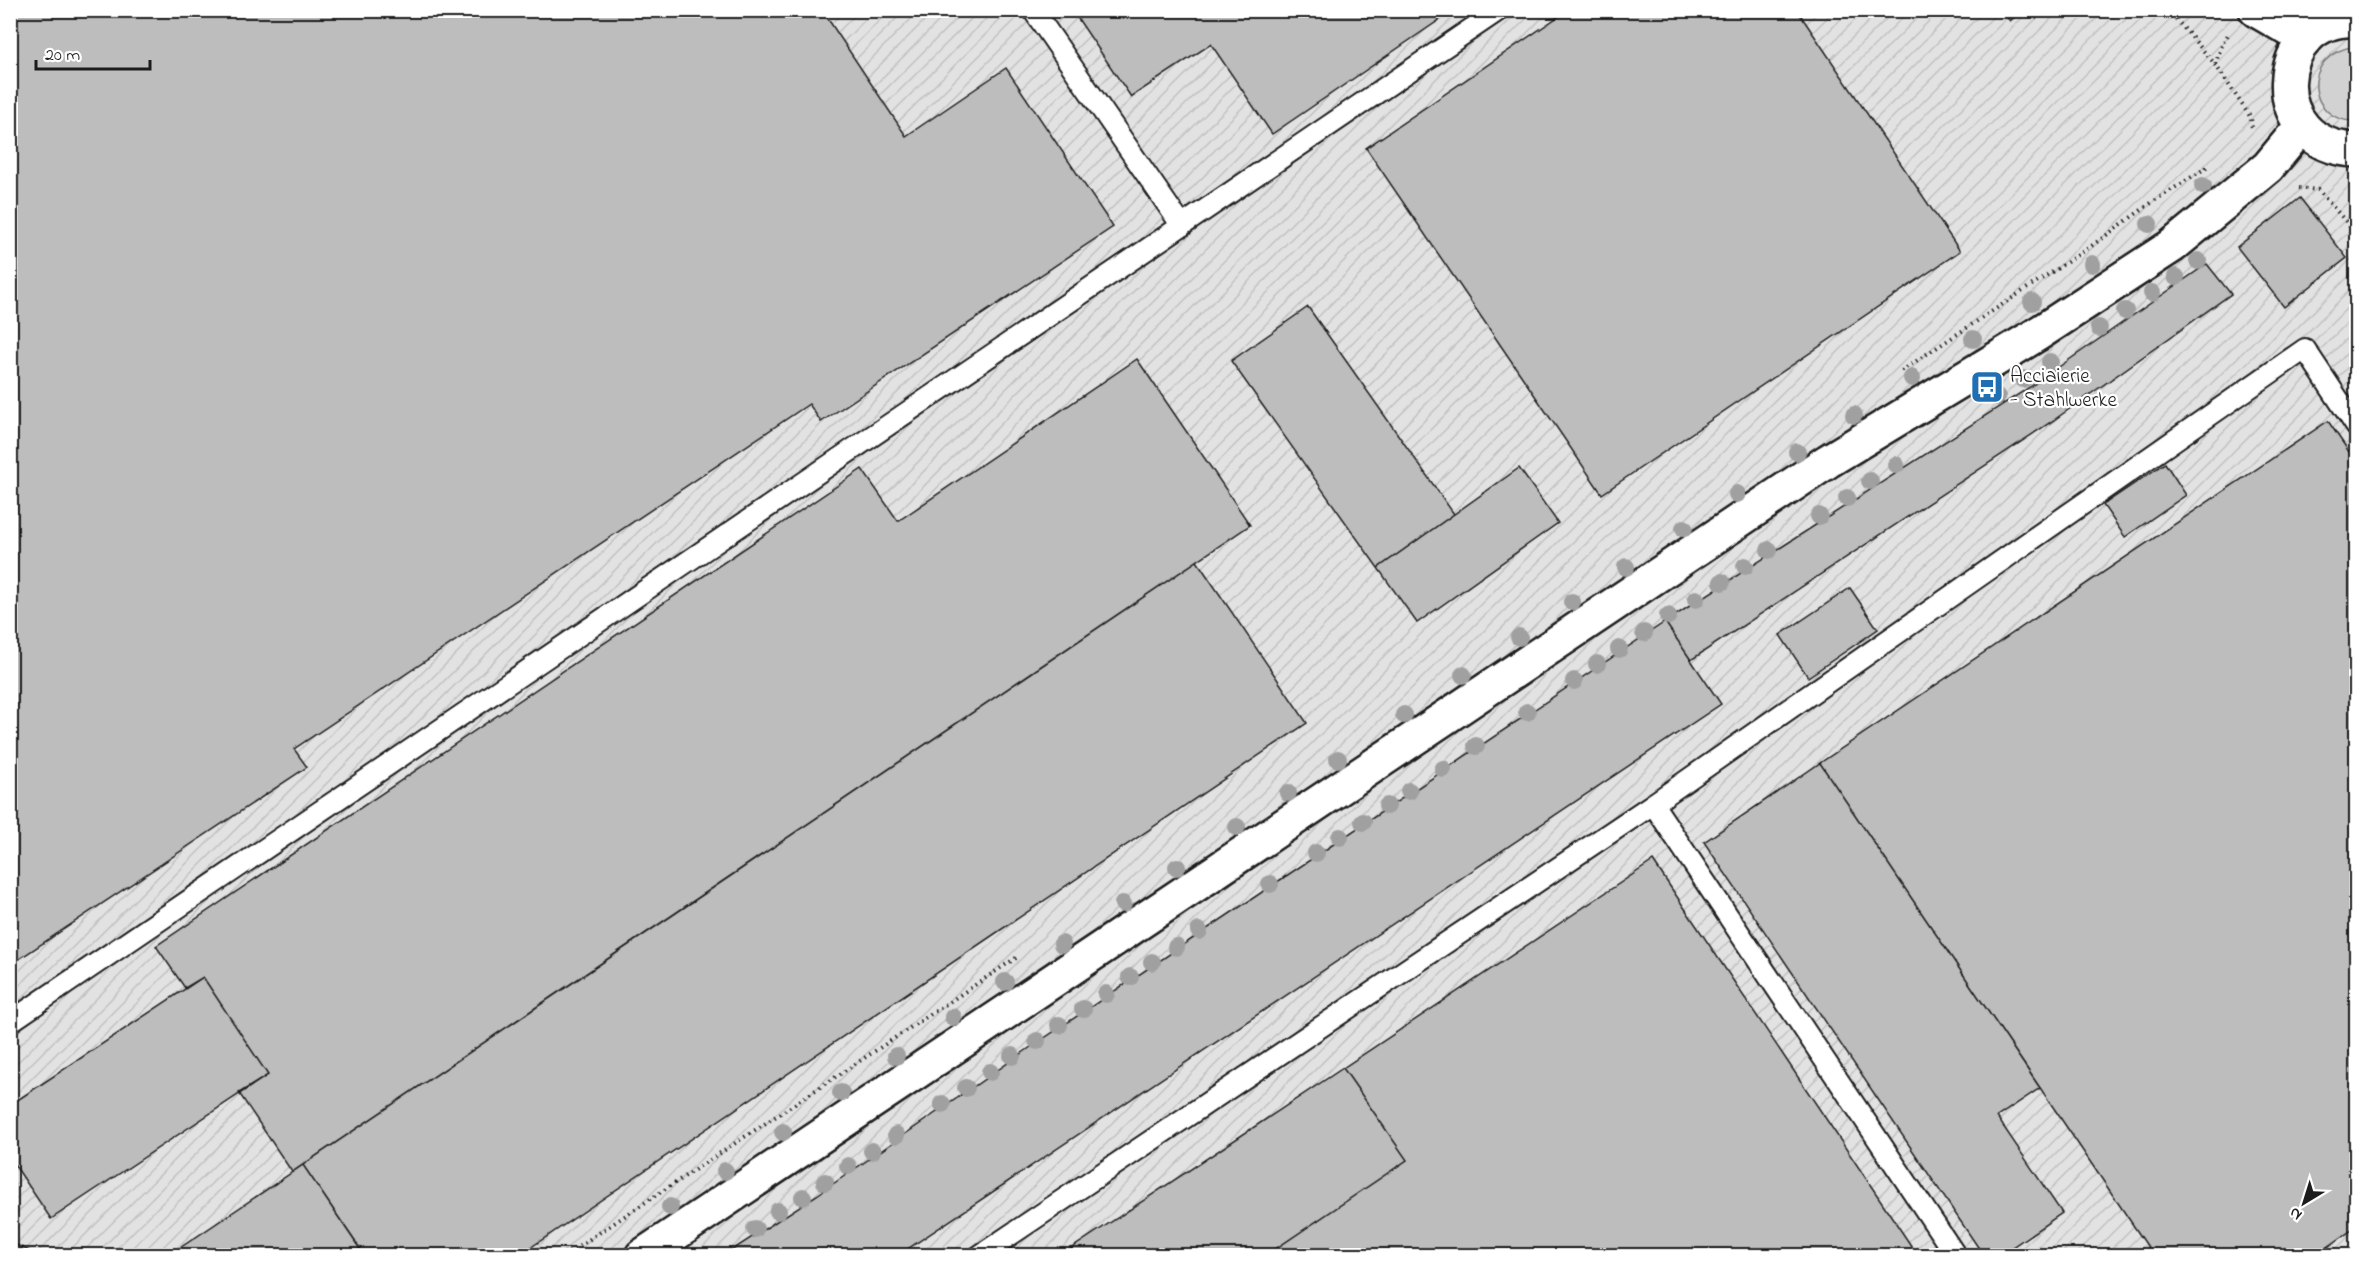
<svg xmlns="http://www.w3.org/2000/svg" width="2367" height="1266" font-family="'Indie Flower',sans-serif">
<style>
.industrial{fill:url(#industrial-furrows)}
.grass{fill:#d2d2d2;stroke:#777;stroke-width:1.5}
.building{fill:#bdbdbd;stroke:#1c1c1c;stroke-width:1.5}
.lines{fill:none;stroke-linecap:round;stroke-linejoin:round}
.service-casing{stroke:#1c1c1c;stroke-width:24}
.minor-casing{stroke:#1c1c1c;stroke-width:38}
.secondary-casing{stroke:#1c1c1c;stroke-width:38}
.path{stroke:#1c1c1c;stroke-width:4;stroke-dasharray:1.5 4.5;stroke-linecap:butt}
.service{stroke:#fff;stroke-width:20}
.minor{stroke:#fff;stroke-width:33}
.secondary{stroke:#fff;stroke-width:33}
.tree{fill:#a0a0a0}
.labels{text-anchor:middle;stroke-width:4.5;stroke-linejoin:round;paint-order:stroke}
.poi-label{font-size:21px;fill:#1c1c1c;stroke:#fff;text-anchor:start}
</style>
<defs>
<pattern id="industrial-furrows" width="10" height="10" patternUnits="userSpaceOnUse" patternTransform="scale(1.5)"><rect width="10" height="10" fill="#e2e2e2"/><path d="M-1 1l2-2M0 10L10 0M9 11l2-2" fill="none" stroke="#c1c1c1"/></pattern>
</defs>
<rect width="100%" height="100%" fill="#f2f2f2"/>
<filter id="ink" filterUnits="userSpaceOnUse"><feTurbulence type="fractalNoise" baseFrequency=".0167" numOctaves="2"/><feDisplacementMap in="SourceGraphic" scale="12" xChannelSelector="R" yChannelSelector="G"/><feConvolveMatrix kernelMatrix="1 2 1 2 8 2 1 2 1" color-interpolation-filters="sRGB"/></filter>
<g filter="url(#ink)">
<path class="industrial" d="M10,11H2356V1255H11Z"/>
<path class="grass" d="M2356,46V121C2307,123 2298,54 2356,46Z"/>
<path class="building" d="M10,10H822L906,136L1006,68L1113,227L821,422L809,404L294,749L307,767L10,965Z
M1072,10H1454L1272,134L1211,44L1131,97Z
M1568,10H1797L1960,251L1602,494L1366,148Z
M2000,10H2023L2010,21Z
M2300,198L2347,258L2284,307L2237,247Z
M2207,264L2231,294L2054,420L1691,660L1665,622L2030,387Z
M1308,307L1454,514L1378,568L1231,361Z
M1137,359L1250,525L292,1172L239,1093L268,1075L203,977L185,988L156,946L862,469L898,521Z
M2328,421L2356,462V1227L2315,1256H2154L1820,763Z
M2165,463L2186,495L2125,537L2103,505Z
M1519,468L1558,523L1417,623L1378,568Z
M1197,561L1307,723L518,1256H365L303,1165Z
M1850,588L1878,629L1808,677L1780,635Z
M1665,622L1721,704L897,1256H723L817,1195L1028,1049Z
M1820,763L2040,1088L1997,1117L2062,1213L1999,1256H1984L1704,842Z
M1653,861L1918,1256H1265L1407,1160L1343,1068Z
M203,977L268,1075L51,1219L10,1158V1105Z
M1343,1068L1407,1160L1265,1256H1060Z
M303,1165L360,1249L350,1256H168Z
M10,1242L40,1256H10Z"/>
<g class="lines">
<g class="service-casing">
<path id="service" d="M1033,10L1182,226
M10,1022L1499,10
M979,1256L1653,804
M1956,1256L1653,804L2305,349L2356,426"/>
</g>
<g class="minor-casing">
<path id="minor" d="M2256,10L2306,39"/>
</g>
<g class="secondary-casing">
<path id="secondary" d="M2356,20C2271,15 2261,147 2356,150
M642,1256L1828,461L2036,335L2172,246L2268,167L2302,126"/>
</g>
<path class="path" d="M2168,10L2215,64L2251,118L2252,130
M2215,64L2223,43L2229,33
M2299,188L2318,190L2356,233
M2350,225L2356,221
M1901,371L2090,247L2154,201L2209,166
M564,1256L1019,956"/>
<use href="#service" class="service"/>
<use href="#minor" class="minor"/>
<use href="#secondary" class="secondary"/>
</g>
<g class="tree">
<circle cx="2203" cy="186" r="9"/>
<circle cx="2149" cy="224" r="9"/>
<circle cx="2198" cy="261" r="9"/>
<circle cx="2092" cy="264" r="9"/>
<circle cx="2176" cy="277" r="9"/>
<circle cx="2152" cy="293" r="9"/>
<circle cx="2032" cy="302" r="9"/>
<circle cx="2125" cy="311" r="9"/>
<circle cx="2099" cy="328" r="9"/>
<circle cx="1973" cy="339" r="9"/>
<circle cx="2050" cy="362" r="9"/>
<circle cx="1912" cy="378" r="9"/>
<circle cx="2023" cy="379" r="9"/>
<circle cx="1997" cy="397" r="9"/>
<circle cx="1854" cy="415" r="9"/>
<circle cx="1797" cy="452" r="9"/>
<circle cx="1896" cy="465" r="9"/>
<circle cx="1870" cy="481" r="9"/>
<circle cx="1737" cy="494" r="9"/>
<circle cx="1847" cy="498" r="9"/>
<circle cx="1819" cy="516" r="9"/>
<circle cx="1684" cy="528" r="9"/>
<circle cx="1769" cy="550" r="9"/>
<circle cx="1745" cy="566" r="9"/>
<circle cx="1626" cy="567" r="9"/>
<circle cx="1722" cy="582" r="9"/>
<circle cx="1696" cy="599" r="9"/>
<circle cx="1572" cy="602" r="9"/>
<circle cx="1668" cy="616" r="9"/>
<circle cx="1644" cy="633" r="9"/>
<circle cx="1519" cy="637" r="9"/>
<circle cx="1619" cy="649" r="9"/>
<circle cx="1597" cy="664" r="9"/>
<circle cx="1463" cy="675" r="9"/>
<circle cx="1574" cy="681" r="9"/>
<circle cx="1527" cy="712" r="9"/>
<circle cx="1404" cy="715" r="9"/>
<circle cx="1476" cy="746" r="9"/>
<circle cx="1338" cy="759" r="9"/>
<circle cx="1443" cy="769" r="9"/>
<circle cx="1409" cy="791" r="9"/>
<circle cx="1288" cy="793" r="9"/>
<circle cx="1387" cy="806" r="9"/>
<circle cx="1363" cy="822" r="9"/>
<circle cx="1237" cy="827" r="9"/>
<circle cx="1340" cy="837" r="9"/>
<circle cx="1316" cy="853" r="9"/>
<circle cx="1177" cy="867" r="9"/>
<circle cx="1270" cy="884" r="9"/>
<circle cx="1123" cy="904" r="9"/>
<circle cx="1199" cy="931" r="9"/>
<circle cx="1062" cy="944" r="9"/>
<circle cx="1176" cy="947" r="9"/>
<circle cx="1152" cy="962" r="9"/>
<circle cx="1130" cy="977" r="9"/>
<circle cx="1005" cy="982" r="9"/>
<circle cx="1106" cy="994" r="9"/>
<circle cx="1083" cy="1009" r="9"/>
<circle cx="953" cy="1017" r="9"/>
<circle cx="1059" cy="1025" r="9"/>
<circle cx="1037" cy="1041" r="9"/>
<circle cx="896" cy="1056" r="9"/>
<circle cx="1012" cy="1056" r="9"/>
<circle cx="990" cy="1072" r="9"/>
<circle cx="966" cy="1088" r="9"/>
<circle cx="841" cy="1093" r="9"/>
<circle cx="942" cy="1104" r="9"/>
<circle cx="783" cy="1132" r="9"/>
<circle cx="896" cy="1135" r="9"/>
<circle cx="872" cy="1151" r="9"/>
<circle cx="848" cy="1166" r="9"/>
<circle cx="725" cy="1171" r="9"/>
<circle cx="825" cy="1182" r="9"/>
<circle cx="803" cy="1197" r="9"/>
<circle cx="670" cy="1207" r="9"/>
<circle cx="778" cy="1211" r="9"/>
<circle cx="755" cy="1229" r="9"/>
</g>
</g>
<defs>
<g id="bus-square" transform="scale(1.725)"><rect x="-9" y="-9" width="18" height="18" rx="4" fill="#1f6fb2" stroke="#fff"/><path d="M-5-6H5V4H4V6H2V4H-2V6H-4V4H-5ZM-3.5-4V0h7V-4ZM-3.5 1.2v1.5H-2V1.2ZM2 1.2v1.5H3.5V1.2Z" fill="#fff"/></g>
</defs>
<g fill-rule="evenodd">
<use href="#bus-square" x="1987" y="387"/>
</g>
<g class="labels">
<g class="poi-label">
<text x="2010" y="382">Acciaierie<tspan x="2010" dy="24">- Stahlwerke</tspan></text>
</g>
</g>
<rect width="2367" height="1266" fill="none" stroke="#fff" stroke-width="36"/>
<rect x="18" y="18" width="2331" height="1230" fill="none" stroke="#1c1c1c" stroke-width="2" filter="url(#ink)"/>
<g transform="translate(2304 1203) rotate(218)" stroke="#ffffff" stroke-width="4.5" paint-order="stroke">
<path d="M0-4.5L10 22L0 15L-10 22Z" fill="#1c1c1c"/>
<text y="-9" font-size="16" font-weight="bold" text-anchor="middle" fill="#1c1c1c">N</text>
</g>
<path d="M36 60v9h114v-9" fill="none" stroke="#1c1c1c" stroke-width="3"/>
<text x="45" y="60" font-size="18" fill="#1c1c1c" stroke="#ffffff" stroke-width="4.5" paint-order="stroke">20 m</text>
</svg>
